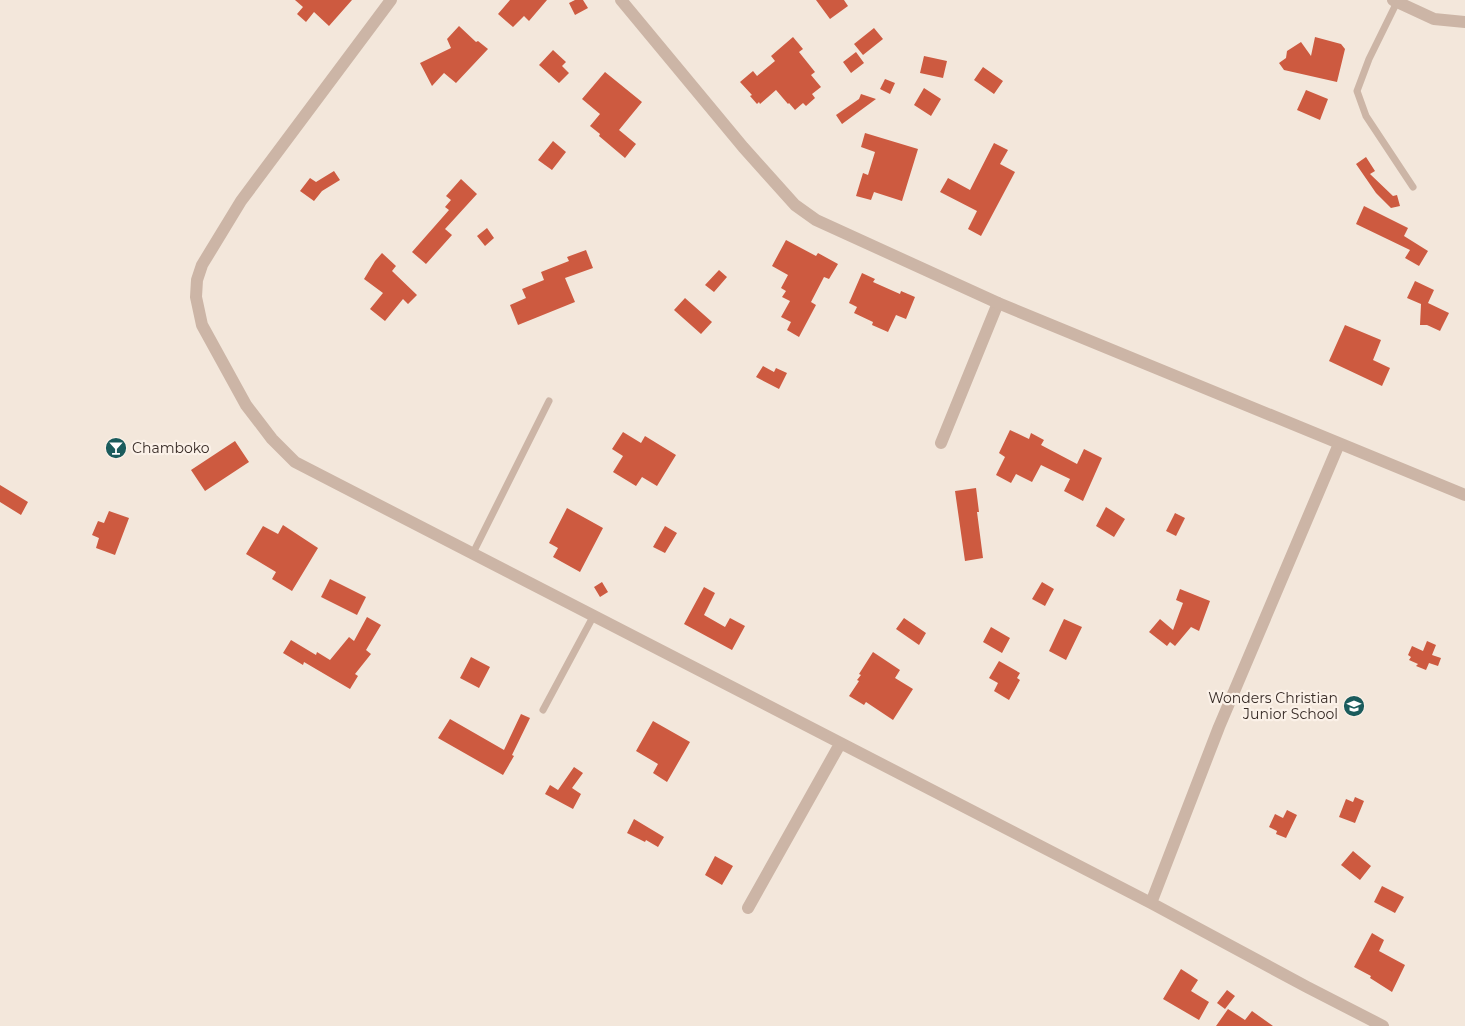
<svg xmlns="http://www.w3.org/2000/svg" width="1465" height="1026" font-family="Montserrat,sans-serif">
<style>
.building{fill:#cd5a40}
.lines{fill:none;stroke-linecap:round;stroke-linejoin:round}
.service{stroke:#ccb5a6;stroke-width:7}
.minor{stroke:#ccb5a6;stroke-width:12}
.tertiary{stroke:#ccb5a6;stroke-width:12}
.labels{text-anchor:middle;stroke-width:4.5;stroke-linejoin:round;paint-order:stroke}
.poi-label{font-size:14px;fill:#382c27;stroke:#fbf1e8;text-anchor:start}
</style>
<rect width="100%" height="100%" fill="#f3e7db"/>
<path class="building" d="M295,0H352L329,26L314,12L306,22L297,14L303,7Z
M510,0H547L529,21L524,16L513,27L498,14Z
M575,0H583L588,8L575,15L569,3Z
M816,0H844L848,6L830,19Z
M459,26L476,42L478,41L488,49L456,83L444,73L432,86L420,63L451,48L447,39Z
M874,28L883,39L863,55L854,44Z
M793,37L803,49L799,52L815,72L811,75L821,87L812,94L815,98L806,106L803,103L795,110L789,103L788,104L776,90L760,104L759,102L757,104L750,96L752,95L740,82L753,71L757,76L775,61L771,56Z
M1315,37L1341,44L1345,49L1337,82L1284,70L1279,63L1286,58L1287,51L1301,42L1311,56Z
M553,50L566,62L562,66L569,73L559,83L539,65Z
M856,52L864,63L851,73L843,62Z
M924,56L947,61L943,78L920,73Z
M983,67L1003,81L994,94L974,80Z
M605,72L642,102L619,130L636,144L625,158L599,136L600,134L590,126L600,114L582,99Z
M885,79L895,83L890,94L880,89Z
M924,88L941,99L931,116L914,105Z
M1306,90L1328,99L1320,120L1297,110Z
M861,94L876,99L842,124L836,115L859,99Z
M865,133L918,149L902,201L874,192L871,200L856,196L863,173L868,175L875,152L861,147Z
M553,141L566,152L552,170L538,160Z
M994,143L1008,150L1000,164L1015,172L981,236L968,229L977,211L940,192L948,178L970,190Z
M1366,157L1375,171L1370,174L1393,196L1397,195L1400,206L1391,208L1376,193L1356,164Z
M334,171L340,180L322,191L314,201L300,191L310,178L316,182Z
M461,179L477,194L445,229L452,235L426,264L412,252L449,210L445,207L451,200L446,196Z
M1364,206L1408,228L1404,236L1428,251L1419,266L1405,258L1410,250L1356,224Z
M487,228L494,238L485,246L477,236Z
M786,240L816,256L818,253L838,264L829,279L824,277L811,302L816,305L799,337L787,330L791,322L781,317L790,301L782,297L786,291L781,288L788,275L772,266Z
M586,250L593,268L565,278L575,302L518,325L510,305L526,298L522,289L544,280L541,272L569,261L567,257Z
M382,253L396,266L392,271L417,295L408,304L403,299L385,321L370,309L383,293L364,279L375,261Z
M719,270L727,277L714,292L705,285Z
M862,273L875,279L873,282L900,294L901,291L915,297L906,319L896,315L888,332L872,325L873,322L854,313L857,307L849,303Z
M1415,281L1434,290L1428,303L1449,313L1440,331L1427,325H1420L1421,304L1407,298Z
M685,298L712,322L701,334L674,310Z
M1345,325L1381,340L1373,360L1390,368L1382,386L1329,361Z
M763,366L774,372L776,368L787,373L779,389L756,377Z
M1010,430L1029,439L1031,433L1044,440L1041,445L1077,464L1084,449L1102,458L1083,501L1064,491L1070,479L1041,465L1032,482L1016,474L1011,483L996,475L1005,457L999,453Z
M623,432L641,443L645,436L676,455L657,486L642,477L636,486L613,472L623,456L612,449Z
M235,441L249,462L205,491L191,470Z
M0,485L28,502L21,515L0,502Z
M976,488L979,512H977L983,558L965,561L955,491Z
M1106,507L1125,519L1114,537L1096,526Z
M567,508L603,528L580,572L553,557L558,548L549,543Z
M109,511L129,518L115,555L96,548L99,538L92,535L98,521L104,523Z
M1175,513L1185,518L1176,536L1166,531Z
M283,525L318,548L292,591L272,579L276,572L246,554L263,526L278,534Z
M665,526L677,533L665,553L653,547Z
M330,579L366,597L357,615L321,597Z
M602,582L608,592L600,597L594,587Z
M1042,582L1054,589L1045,606L1032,599Z
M704,587L715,593L704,615L725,627L730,618L745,626L732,650L684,624Z
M1180,589L1210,601L1199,631L1191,627L1175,646L1170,642L1167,646L1149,632L1160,619L1173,630L1183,603L1176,600Z
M367,617L381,625L366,650L371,654L355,674L358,676L350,689L304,662L303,665L283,653L291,640L316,655L317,652L330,660L349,637L354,641Z
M904,618L926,633L919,645L896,629Z
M1064,619L1082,627L1066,660L1049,651Z
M991,627L1010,638L1002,653L983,642Z
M1427,641L1436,645L1432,655L1441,658L1438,666L1429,663L1426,670L1416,666L1418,664L1409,660L1411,657L1408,655L1412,646L1423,651Z
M873,652L900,670L895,678L913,689L893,720L866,702L864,705L849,696L859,681L857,680L861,675L859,674Z
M471,657L490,667L479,688L460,678Z
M999,661L1020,673L1017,678L1020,680L1009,700L994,691L998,683L989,678Z
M521,714L530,718L512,755L514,756L503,775L438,738L450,719L504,750Z
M653,721L690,742L667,782L653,773L658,764L636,751Z
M574,767L583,773L572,788L581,794L573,809L545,794L550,785L558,790Z
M1355,797L1364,801L1355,823L1339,817L1346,799L1353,802Z
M1287,810L1297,815L1286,838L1276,834L1277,831L1269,827L1275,814L1283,818Z
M634,819L664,837L658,847L646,840L645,842L627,833Z
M1353,851L1371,866L1360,880L1341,865Z
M715,856L733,866L722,885L705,875Z
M1382,886L1404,897L1395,913L1374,902Z
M1372,933L1384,940L1379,951L1405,965L1392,992L1370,978L1371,976L1354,967Z
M1181,969L1198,980L1191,991L1209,1002L1199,1020L1163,999Z
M1227,990L1235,996L1225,1009L1217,1003Z
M1228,1009L1245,1020L1252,1011L1273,1026H1216Z"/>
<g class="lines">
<path class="service" d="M1397,2L1369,59L1357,91L1366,116L1413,187
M473,553L549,401
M543,710L594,615"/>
<path class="minor" d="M391,0L241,201L202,265L197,280L196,297L202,325L246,405L272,439L295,462L1151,903L1307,987L1383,1026
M1393,0L1434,19L1465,22
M941,443L998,303
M1151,903L1219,727L1339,444
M748,908L840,744"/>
<path class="tertiary" d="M621,0L743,147L795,205L816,220L998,303L1465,495"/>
</g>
<defs>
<g id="bar-disc" transform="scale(1.125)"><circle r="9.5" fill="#1a5b5c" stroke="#fbf1e8"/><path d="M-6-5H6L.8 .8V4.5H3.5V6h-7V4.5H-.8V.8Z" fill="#fff"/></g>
<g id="school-disc" transform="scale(1.125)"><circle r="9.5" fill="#1a5b5c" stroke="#fbf1e8"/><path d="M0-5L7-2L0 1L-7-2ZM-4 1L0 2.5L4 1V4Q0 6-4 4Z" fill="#fff"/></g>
</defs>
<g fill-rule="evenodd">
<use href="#bar-disc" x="116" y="448"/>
<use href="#school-disc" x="1354" y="706"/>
</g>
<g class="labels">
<g class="poi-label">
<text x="132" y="453">Chamboko</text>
<text x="1338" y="703" text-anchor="end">Wonders Christian<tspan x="1338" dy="16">Junior School</tspan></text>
</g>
</g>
</svg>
